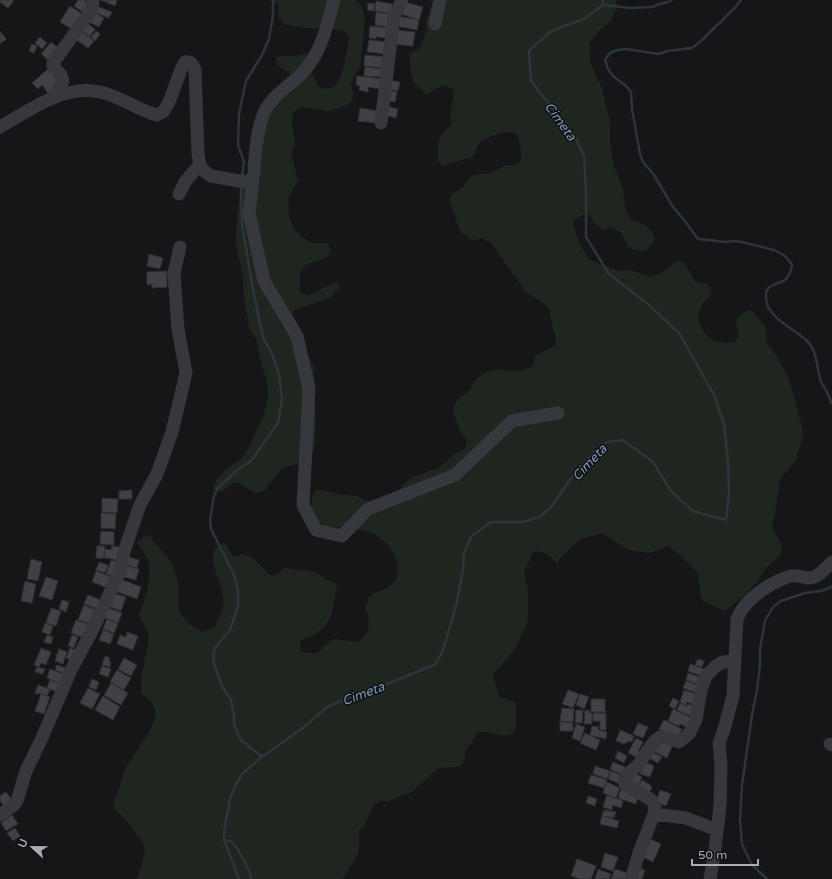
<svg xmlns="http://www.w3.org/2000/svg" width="832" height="879" font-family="'Varela Round',sans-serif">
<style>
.green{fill:#1e261f}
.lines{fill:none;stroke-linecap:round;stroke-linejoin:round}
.stream{stroke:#2c353c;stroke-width:2.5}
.building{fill:#404145;stroke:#303034}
.minor{stroke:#37383d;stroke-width:13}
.labels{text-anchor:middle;stroke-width:3;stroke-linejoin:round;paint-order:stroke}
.water-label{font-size:13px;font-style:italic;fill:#7f9bb3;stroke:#111113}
</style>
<rect width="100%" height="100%" fill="#161618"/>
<path class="green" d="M268,0H355L359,3L363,9L365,23L360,66L351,83L353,96L352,100L349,104L331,111L299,107L293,113L292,121L295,145L291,153L298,180L288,199L289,218L293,227L302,237L312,243H328L331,252L325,258L305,265L300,274V292L308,295L334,283L338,284L340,287L330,298L294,310L292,314V323L314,367L316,419L315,444L311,460L283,468L265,490C255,496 252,491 244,486C241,484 238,483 234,482L222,492L213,489L216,480L227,468L241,459L248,449L264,415L268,394L267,382L260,359L256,338L250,331L244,297L243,276L235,242L240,190L251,183V145L275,102L296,81C294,79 293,77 291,75C285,69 275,68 276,57L300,55L314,52C311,70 310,72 320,88C324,88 330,89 333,87C343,82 347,50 349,38V35L342,30L307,28L285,25L278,16L279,4Z
M433,0H617L615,12L611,21L598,32L590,43V60L602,89L610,121V139L613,163L623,189L625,207L631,220C641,223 653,227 655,239C646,254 643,253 628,247L621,233L611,227L603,231L594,223L589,214L582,215L575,220L573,223L580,245L590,260L618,271L629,270L650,276L662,273L675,262L683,261L695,281L707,284L712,290L710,297L703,303L698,314L700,324L704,332L713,341L726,343L734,342L739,336C735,320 733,317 749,310L753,312L766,327V343L777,356L789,379L804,434L795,462L780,479L775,515L772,523L774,531L782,545L781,554L766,568L757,582L745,595L725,611L703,601L700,593L698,573L680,555L668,546L649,553L627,550L603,533L581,539L562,556L557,563C550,557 543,549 533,552L524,573L528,591V618L526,626L515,649L493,675L499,697L514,701L516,705V726L513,734L504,736L486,732H478L466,750L465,758L461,766L457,767L438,768L412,792L389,801H380L374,805L364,826L359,831V848L357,856L344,877L342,879H137L144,857L145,848L142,841L136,834L132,827L113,807C117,794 121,780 126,768C132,755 158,726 155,711C154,704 148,698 142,694L141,681L149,637L148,633L139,616C144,600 154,576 147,558C145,553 140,547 137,542L148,534L171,562L173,566L178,583L179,592L177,600L180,614L188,623L203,632L215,627C217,621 222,613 223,606C224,601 223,592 221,587C217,575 204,548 224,543C229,547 230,553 234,557L243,554C249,556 255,560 259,564C270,574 270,582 284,568L316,572L327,580L337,584C332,613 334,630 301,640L300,644L301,652L313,653H318L327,643L334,639L359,642L362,639L367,632L369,625L368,616L365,608L369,597L375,592L383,590L390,586L396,580L397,576V562L394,554L389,546L378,536L367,531L326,526L315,522C312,512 308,499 316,490H324L336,494L356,496L376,504L390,505L402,485L415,476L432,470L437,469L456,453L465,449L467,441C466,438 464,436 462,434C459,431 458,426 457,422C450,406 454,402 468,392C472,388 472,386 474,381C476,378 483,374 486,372C502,365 520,378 534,364L535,356L555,346L556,338L553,330L549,309L543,303L526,292L491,243L482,238C478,239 473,241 470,239C459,233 457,225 455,215C453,209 450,205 449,199C452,192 454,193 460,189C465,186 466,179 472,176C479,173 486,175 493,172C497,171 500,167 504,166C512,164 518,169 521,158C522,154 521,150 520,146C520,143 519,139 518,137C512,126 485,137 479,144C476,148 476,153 472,157L448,164L445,167C442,166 441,166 440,164C436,159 437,140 441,135C445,131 449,128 452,124L450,114L453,100V89L442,85L432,91L429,95L425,94C422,89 417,87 414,82C410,74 410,63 409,53L418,50L420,47L425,35L427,27L426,22Z"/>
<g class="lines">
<path class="stream" d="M741,0L734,9L728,14L722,21L716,26L700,42L692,48L667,51L659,54L626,49L618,50L610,53L605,60L608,69L613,76L626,86L631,92L632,109L640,154L643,162L654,175L673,207L684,220L698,239L726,242L734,241L742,242L774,250L782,254L788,259L792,265C791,271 790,275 786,279C780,285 766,283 766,295C764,317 794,328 807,341C819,353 816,371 822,384C824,387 826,389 827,392C829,396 830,400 832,404
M603,5L630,8L652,7L660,4L668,2L672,0
M242,177L244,162L238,145L239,113L246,81L262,55L269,39L273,15V0
M241,186V193L242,225L253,289L263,338L271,351L279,374L282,399L278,423L251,461L236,471L217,489L214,496L210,520L211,529L234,575L238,590V606L230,630L215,648L213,656L214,664L222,686L231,700L234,716V724L240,739L262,757
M225,840L232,842L237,848L249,870L251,879
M239,879L224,840V832L230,799L236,784L243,773L262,757L303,728L327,707L358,693L375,689L436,664L443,650L457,602L463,569L464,553L471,537L491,522H523L540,517L552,506L572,477L595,452L607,442L623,440L653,462L671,491L693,511L726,520L729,494L728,461L724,424L714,395L679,333L649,305L609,274L586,237V193L584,156L573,133L552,108L531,81L529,51L551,31L584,19L603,5V0
M767,879L752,865L742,844L740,820L742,785L752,715L757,690L760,665V649L765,621L773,607L781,601L805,593L821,591L829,588L832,586"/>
</g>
<path class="building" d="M0,0H14L8,8L0,2Z
M78,0H86L85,2L91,6L86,14L74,6Z
M101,0H117L115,6Z
M376,1L392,4L391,13L375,11Z
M405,2L423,7L419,20L401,14Z
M368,3L375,4L374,11L367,10Z
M70,6L84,15L74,30L60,22Z
M99,7L112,12L109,18L96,13Z
M376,12L390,14L388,27L375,25Z
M95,13L104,18L99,27L89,22Z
M397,16L419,20L417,30L396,26Z
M85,22L95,29L90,37L80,29Z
M370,26L388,28L387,38L376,37V39L369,38Z
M79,29L94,41L88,48L73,37Z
M395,30L415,32L413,46L393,44Z
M0,31L6,39L0,44Z
M96,31L100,34L95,41L91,38Z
M40,37L47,43L42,49L35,43Z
M369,40L387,42L385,54L367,52Z
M51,42L60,49L49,61L41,54Z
M32,44L37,46L34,53L29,51Z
M365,55L386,57L385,68L364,66Z
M365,67L384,69L383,77L364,76Z
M49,68L60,83L48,93L42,85L38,89L32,83Z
M357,76L383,79L382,89L368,87V92L359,90L360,86L356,85Z
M388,80L400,82L398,91L387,89Z
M388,90L397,92L395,102L386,100Z
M387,106L398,109L396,118L384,115Z
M360,108L378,111L377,123L358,121Z
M149,254L163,258L160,269L147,266Z
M167,271V287L152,288V284L147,285V272Z
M132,490V499H119V491Z
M102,498L118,499L117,513L102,512Z
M101,513L116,514L115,529L101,528Z
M101,531L114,532V545L100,544Z
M97,546H105L104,558H96Z
M112,546L121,547L119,560L104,558L105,549L111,550Z
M128,557L139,560L137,568L126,565Z
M31,559L42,562L38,581L27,579Z
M111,560L120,563L115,577L106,574Z
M99,562L108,565L105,573L96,570Z
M124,565L139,569L136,580L120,576Z
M96,571L114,578L110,589L92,582Z
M46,577L58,581L52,600L39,596Z
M120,579L141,587L137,599L115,591Z
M25,581L36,584L32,603L21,601Z
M114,593L126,597L121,611L108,606Z
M88,595L103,601L100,610L84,604Z
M62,600L69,602L66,612L59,609Z
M84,605L96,610L91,624L78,620Z
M106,607L122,613L118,623L102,617Z
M51,608L61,611L56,626L46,623Z
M107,619L118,624L114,633L103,629Z
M76,620L91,625L87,636L82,635V637L71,633Z
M45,623L53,626L50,635L42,632Z
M103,630L114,634L110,644L99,640Z
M127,632L138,636L133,650L117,644L120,635L126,637Z
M47,635L53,637L51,644L44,642Z
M72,635L78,637L74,648L68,646Z
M41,648L51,652L46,665L41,663L39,667L34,665Z
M70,648L75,650L71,660L66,658Z
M59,649L67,652L63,664L55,661Z
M105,656L110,658L109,661L111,662L110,667L102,665Z
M124,658L137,665L131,676L118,669Z
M698,659L704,661L702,667L695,665Z
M690,664L704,669L701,676L688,671Z
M57,665L68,669L66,674L55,670Z
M102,666L111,669L108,677L99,674Z
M37,667L45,669L43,674L35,672Z
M50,669L65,675L62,684L47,678Z
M117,670L131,678L124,690L110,682Z
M688,673L702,678L699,685L686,680Z
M92,679L99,682L96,690L89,687Z
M50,680L61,684L58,692L47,688Z
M686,681L699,686L697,693L683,688Z
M111,683L128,693L121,705L104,695Z
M38,685L50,689L47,696L39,693L38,694L35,693Z
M88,688L100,694L92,709L80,703Z
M568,690L579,694L573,708L562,704Z
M684,690L699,695L695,705L687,702L686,705L680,702Z
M41,694L50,697L44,714L35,711Z
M580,694L589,697L584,709L576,705Z
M103,696L120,707L113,720L95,710Z
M673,698L679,701L675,709L669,706Z
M591,699H605V712H591Z
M680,703L687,706L688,704L697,707L693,717L677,710Z
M562,708L574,709L573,722L560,721Z
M673,709L692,718L687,727L680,724L679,726L668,721Z
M576,710H583L582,723H575Z
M585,710L590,711L589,713H592V724H584Z
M593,713H606V730H600V721H593Z
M664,720L682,729L677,739L659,729Z
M560,722L573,723V731H560Z
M638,723L648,727L643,738L633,734Z
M576,724L585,727L580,741L572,738Z
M592,726L599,727L598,730L607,732L606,739L590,735Z
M620,730L634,736L632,742L629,741L624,744L616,741Z
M585,733L600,740L596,750L580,743Z
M636,738L643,742L638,751L643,753L640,759L628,753Z
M666,738L674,742L667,758L653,751L658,741L663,744Z
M618,751L627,756L624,763L615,758Z
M652,752L662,757L658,763L649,758Z
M613,762L625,767L622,774L610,769Z
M645,762L654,766L650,777L640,774Z
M595,766L610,771L607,779L593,774Z
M611,771L621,775L618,783L608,779Z
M634,773L642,777L637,788L628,783Z
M591,775L607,780L604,788L588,783Z
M642,780L650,785L652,788L647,796L637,789Z
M607,782L620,788L616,798L603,793Z
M621,789L638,795L636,804L618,798Z
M660,790L671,794L666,806L656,802Z
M6,792L12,800L4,806L0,801V796Z
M607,795L623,801L621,808L613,805L612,810L603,807Z
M588,796L597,799L595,806L586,803Z
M604,810L616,812L614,818L602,816Z
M12,815L18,824L6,831L1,823Z
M602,816L619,821L617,828L600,824Z
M15,828L20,836L13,841L7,833Z
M648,838L661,844L653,862L640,856Z
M605,853L618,857L613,871L601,867Z
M577,859L596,866L591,879H580L571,876Z
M638,868L645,870L642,879H634Z
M598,869L611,874L609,879H595Z
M615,869L630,874L629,879H611Z"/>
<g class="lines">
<path class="minor" d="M435,24L440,0
M54,98L63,81L61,75L53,66V63L92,9L93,0
M381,123L394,16L402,0
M0,127C30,110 64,84 100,92C120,96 137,110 157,115L163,112L169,102L182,67L185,62C192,61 193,65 195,70L198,154C200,166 201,170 211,176L245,182C253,179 255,177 254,167C256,149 257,129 264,113C273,93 291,86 304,71C322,51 327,25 334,0
M253,178L249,213L264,281L297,336L309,389L303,505L316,530L342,536L368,509L455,475L512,421L558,413
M179,194L185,182L200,164
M830,744L832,745
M654,814L686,818L717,830
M0,815L13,806L17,801L26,771L41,740L71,670L92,631L120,571L124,552L140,505L157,474L172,432L186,373L178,329L174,273L180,247
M631,879L640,850L654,814L655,806L653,802L650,799L627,786C625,784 624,783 624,781C625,774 635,769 639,764C644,757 654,737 663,736L679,742L689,734L696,720L701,690L706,676L716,666L723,662L735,661
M710,879L715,849L720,806L721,765L719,744L725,726L733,696L737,619C744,601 763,588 780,580C784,579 788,576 791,576C798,575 804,578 810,578C820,577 825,568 832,562"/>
</g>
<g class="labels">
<g class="water-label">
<text transform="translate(561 121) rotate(54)" y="5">Cimeta</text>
<text transform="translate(589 462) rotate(-47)" y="5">Cimeta</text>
<text transform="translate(363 693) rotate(-21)" y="5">Cimeta</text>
</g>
</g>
<g transform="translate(32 847) rotate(292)" stroke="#111113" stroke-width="3" paint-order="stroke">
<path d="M0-3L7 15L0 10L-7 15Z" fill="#a8adb8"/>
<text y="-6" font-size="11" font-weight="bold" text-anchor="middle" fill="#a8adb8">U</text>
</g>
<path d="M692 859v6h66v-6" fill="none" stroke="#a8adb8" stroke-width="2"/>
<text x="698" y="859" font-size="12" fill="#a8adb8" stroke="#111113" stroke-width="3" paint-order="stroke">50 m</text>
</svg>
